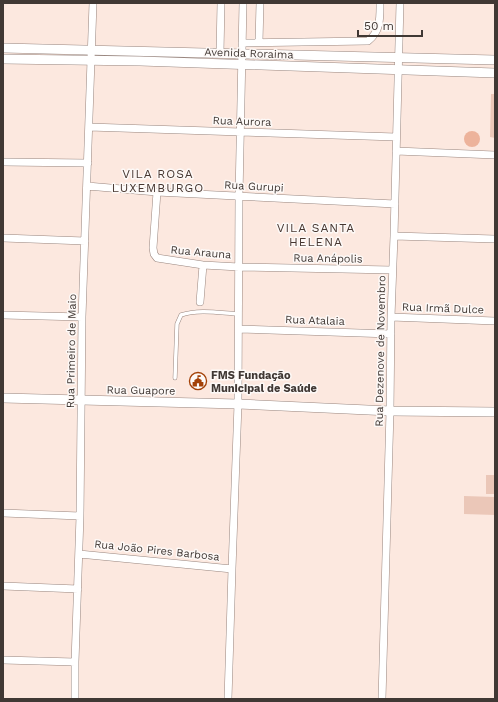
<svg xmlns="http://www.w3.org/2000/svg" width="498" height="702" font-family="'Work Sans',sans-serif">
<style>
.green{fill:#ebc7b8}
.water{fill:#edb39b}
.lines{fill:none;stroke-linecap:round;stroke-linejoin:round}
.service-casing{stroke:#99867f;stroke-width:4.5}
.minor-casing{stroke:#99867f;stroke-width:8}
.tertiary-casing{stroke:#99867f;stroke-width:10}
.service{stroke:#fff;stroke-width:3.5}
.minor{stroke:#fff;stroke-width:7}
.tertiary{stroke:#fff;stroke-width:9}
.labels{text-anchor:middle;stroke-width:3;stroke-linejoin:round;paint-order:stroke}
.street-label{font-size:11px;fill:#403834;stroke:#fdf9f7}
.poi-label{font-size:11px;font-weight:bold;fill:#403834;stroke:#fdf9f7;text-anchor:start}
.neighbourhood-label{font-size:12px;letter-spacing:1px;fill:#463630;stroke:#fdf9f7}
</style>
<rect width="100%" height="100%" fill="#fce8df"/>
<path class="green" d="M491,94H495V138L490,137Z
M486,475H495V494H486Z
M464,496L495,497V515L464,514Z"/>
<path class="water" d="M464 139a8 8 0 1 1 16 0a8 8 0 1 1-16 0Z"/>
<g class="lines">
<g class="service-casing">
<path id="service" d="M175,378L177,324L181,315C199,309 220,313 239,314"/>
</g>
<g class="minor-casing">
<path id="minor" d="M259,42L260,3
M242,43L368,41C381,31 380,17 380,3
M220,53L221,3
M89,127L396,137
M396,151L495,155
M3,162L88,163
M87,186L157,192L395,204
M157,192L153,248L154,254L157,258L203,265L239,267L392,270
M394,236L495,239
M3,238L85,241
M200,302L203,265
M3,315L82,317
M391,317L495,321
M239,329L391,334
M3,513L80,516
M79,554L232,569
M3,586L78,589
M3,660L75,662
M75,699V662L80,516L82,317L93,3
M228,699L232,569L238,404L239,196L243,3
M382,699L390,411L391,317L394,236L400,3"/>
</g>
<g class="tertiary-casing">
<path id="tertiary" d="M3,48L495,60
M3,59L140,61L495,73
M3,398L238,404L390,411L495,412"/>
</g>
<use href="#service" class="service"/>
<use href="#minor" class="minor"/>
<use href="#tertiary" class="tertiary"/>
</g>
<defs>
<g id="civic-ring" transform="scale(0.9)"><circle r="9.5" fill="#fdf9f7" stroke="#a44107" stroke-width="1.5"/><path d="M-.6-6.5H3V-4.5H.6V-3L4-1V1h2V6H-6V1h2V-1L-.6-3ZM-1.2 2.5V6h2.4V2.5Z" fill="#a44107"/></g>
</defs>
<g fill-rule="evenodd">
<use href="#civic-ring" x="198" y="381"/>
</g>
<g class="labels">
<g class="street-label">
<text transform="translate(249 53) rotate(2)" y="4">Avenida Roraima</text>
<text transform="translate(242 121) rotate(2)" y="4">Rua Aurora</text>
<text transform="translate(254 186) rotate(3)" y="4">Rua Gurupi</text>
<text transform="translate(201 252) rotate(5)" y="4">Rua Arauna</text>
<text transform="translate(328 258) rotate(1)" y="4">Rua Anápolis</text>
<text transform="translate(443 308) rotate(2)" y="4">Rua Irmã Dulce</text>
<text transform="translate(315 320) rotate(2)" y="4">Rua Atalaia</text>
<text transform="translate(71 351) rotate(-89)" y="4">Rua Primeiro de Maio</text>
<text transform="translate(380 351) rotate(-89)" y="4">Rua Dezenove de Novembro</text>
<text transform="translate(141 390) rotate(1)" y="4">Rua Guapore</text>
<text transform="translate(157 550) rotate(6)" y="4">Rua João Pires Barbosa</text>
</g>
<g class="poi-label">
<text x="211" y="379">FMS Fundação<tspan x="211" dy="13">Municipal de Saúde</tspan></text>
</g>
<g class="neighbourhood-label">
<text x="158" y="178">VILA ROSA<tspan x="158" dy="14">LUXEMBURGO</tspan></text>
<text x="316" y="232">VILA SANTA<tspan x="316" dy="14">HELENA</tspan></text>
</g>
</g>
<rect width="498" height="702" fill="none" stroke="#403834" stroke-width="8"/>
<path d="M358 30v6h64v-6" fill="none" stroke="#403834" stroke-width="2"/>
<text x="364" y="30" font-size="12" fill="#403834" stroke="#fdf9f7" stroke-width="3" paint-order="stroke">50 m</text>
</svg>
